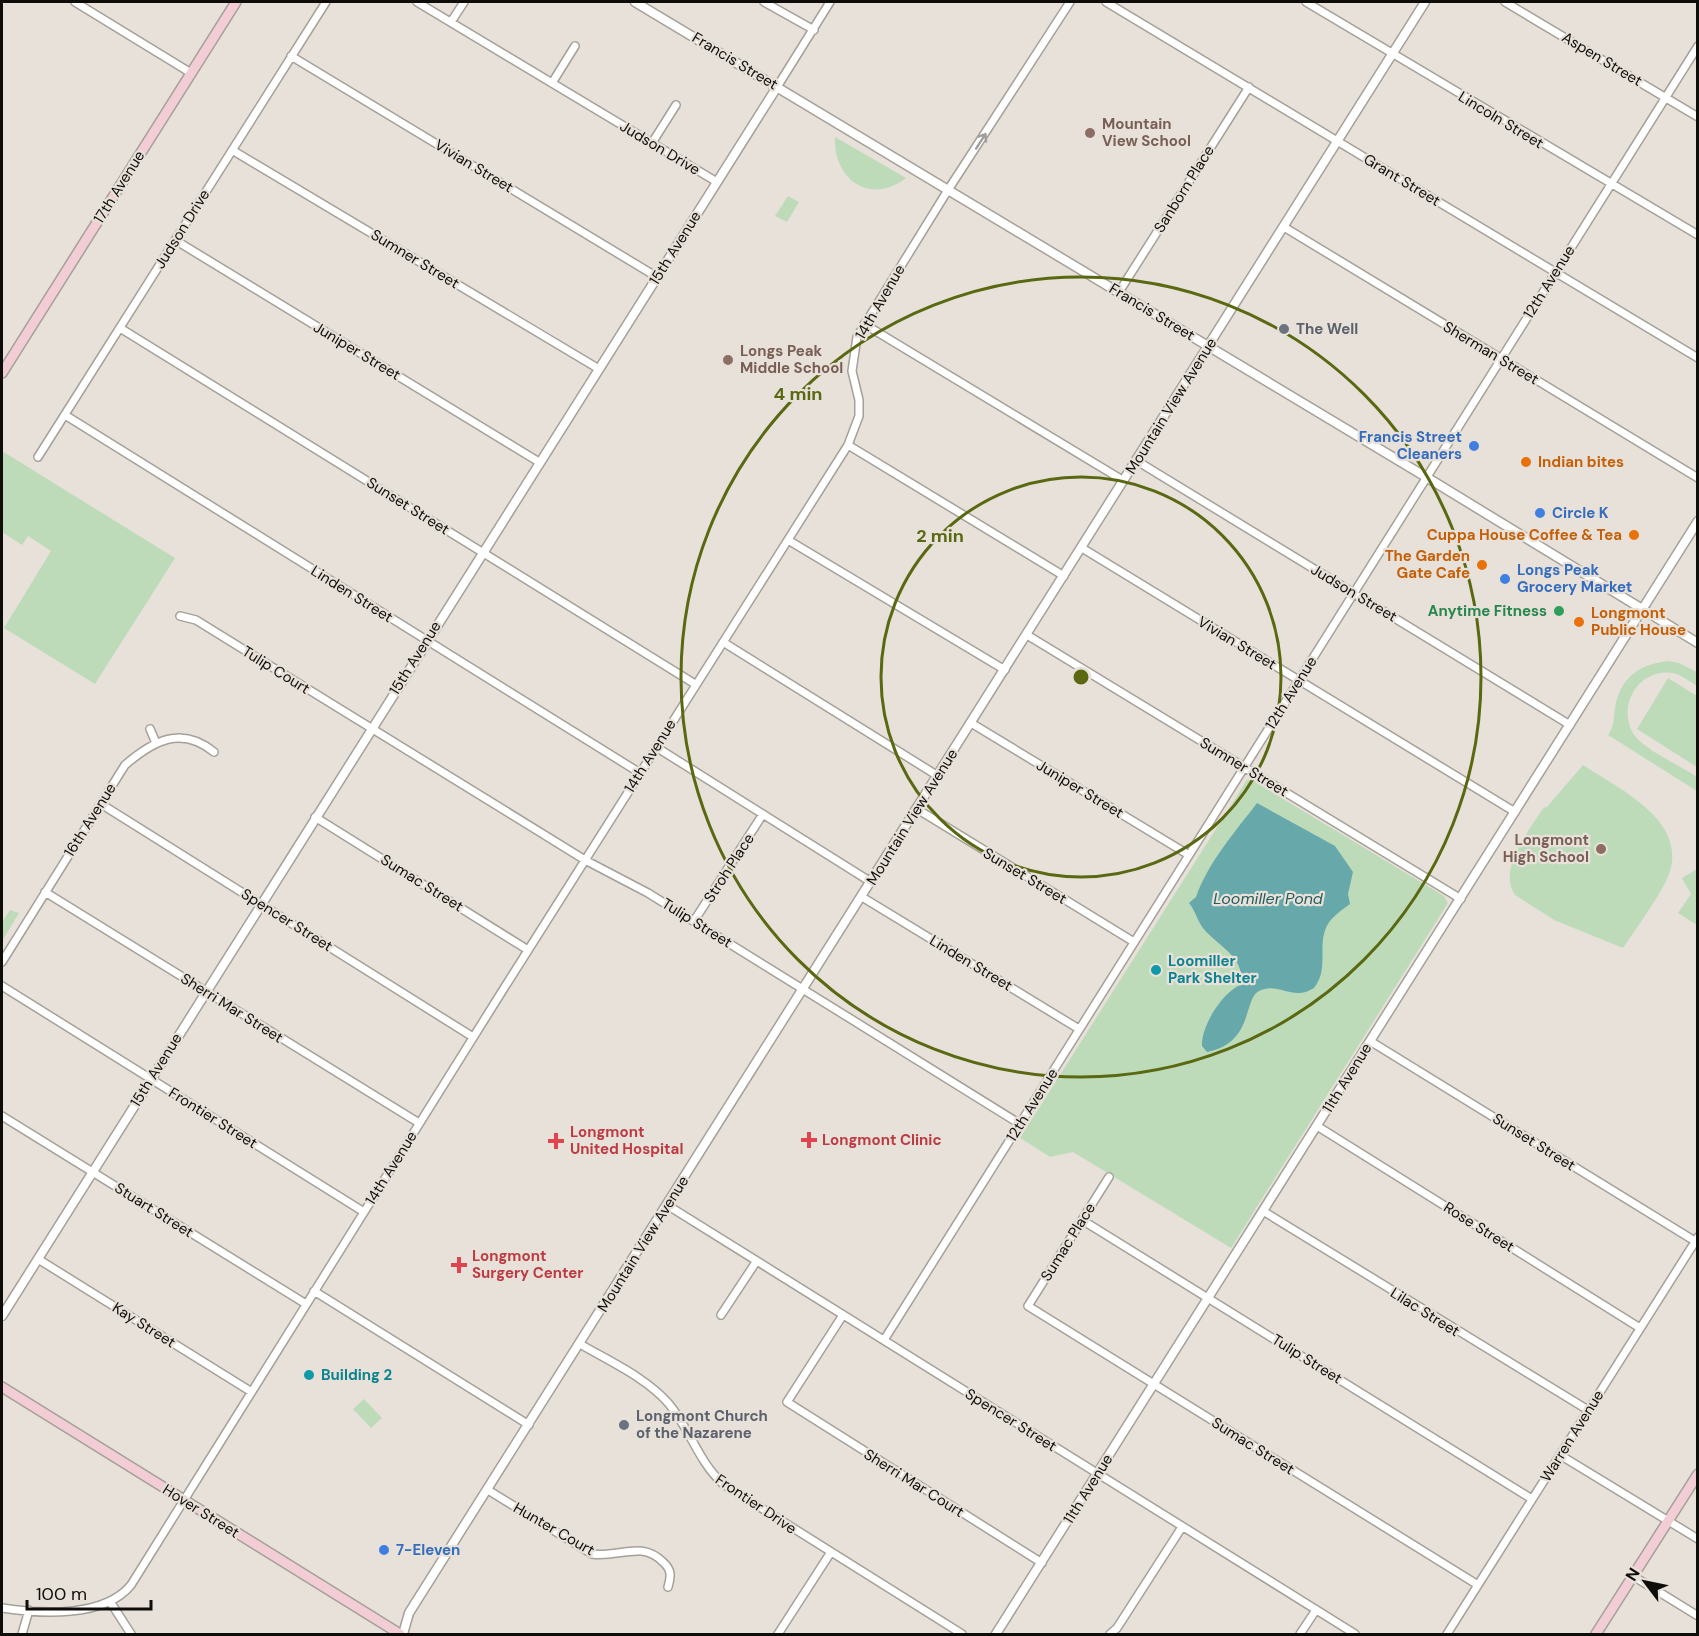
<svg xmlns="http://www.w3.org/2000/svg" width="1699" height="1636" font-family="'DM Sans',sans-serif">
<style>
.green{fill:#bedbb9}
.water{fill:#67a8ab}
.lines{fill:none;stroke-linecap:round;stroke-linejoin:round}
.minor-casing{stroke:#a5a098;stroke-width:10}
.tertiary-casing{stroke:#a5a098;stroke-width:11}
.secondary-casing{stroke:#a5a098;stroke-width:12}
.minor{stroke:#fff;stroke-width:7}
.tertiary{stroke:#fff;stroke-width:8}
.secondary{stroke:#f3cdd5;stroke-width:9}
.oneway{stroke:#9f9e9d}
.ring{fill:none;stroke:#596811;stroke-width:3}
.education-dot{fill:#8d6e63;stroke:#e7e1d9;stroke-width:2}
.worship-dot{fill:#6b7280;stroke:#e7e1d9;stroke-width:2}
.shop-dot{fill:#3f7fe0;stroke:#e7e1d9;stroke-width:2}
.food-dot{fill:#e8710a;stroke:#e7e1d9;stroke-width:2}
.leisure-dot{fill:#2e9e5b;stroke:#e7e1d9;stroke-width:2}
.culture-dot{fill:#0f9aa8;stroke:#e7e1d9;stroke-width:2}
.health-dot{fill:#e0444e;stroke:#e7e1d9;stroke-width:2}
.labels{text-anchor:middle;stroke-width:4.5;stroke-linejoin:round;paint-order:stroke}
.street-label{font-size:15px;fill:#0f0d0a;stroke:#e7e1d9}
.education-label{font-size:15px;font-weight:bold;fill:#785e54;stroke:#e7e1d9;text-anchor:start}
.worship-label{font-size:15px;font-weight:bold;fill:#5b616d;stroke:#e7e1d9;text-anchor:start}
.shop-label{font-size:15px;font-weight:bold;fill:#366cbe;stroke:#e7e1d9;text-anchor:start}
.food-label{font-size:15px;font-weight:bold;fill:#c56008;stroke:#e7e1d9;text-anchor:start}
.leisure-label{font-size:15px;font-weight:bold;fill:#27864d;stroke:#e7e1d9;text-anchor:end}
.culture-label{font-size:15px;font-weight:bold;fill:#0d838f;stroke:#e7e1d9;text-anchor:start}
.health-label{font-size:15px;font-weight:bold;fill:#be3a42;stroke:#e7e1d9;text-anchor:start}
.water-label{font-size:16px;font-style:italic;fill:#255c5e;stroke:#e7e1d9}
.centre{fill:#596811;stroke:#e7e1d9;stroke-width:3}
.ring-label{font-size:18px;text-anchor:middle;font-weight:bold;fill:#596811;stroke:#e7e1d9;stroke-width:4.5;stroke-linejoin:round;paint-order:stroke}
</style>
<rect width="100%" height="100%" fill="#e7e1d9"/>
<path class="green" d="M835,137L906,178C870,206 833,179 835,137Z
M788,196L799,202L787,222L775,216Z
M2,451L175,558L95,684L4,628L51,551L28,536L22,545L2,532Z
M1668,661L1679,663L1697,672V686C1690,682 1682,675 1673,673C1638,667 1615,708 1635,736C1647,751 1681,766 1697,777V791L1608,735C1615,725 1613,719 1615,708C1620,678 1639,664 1668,661Z
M1668,678L1697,696V767L1637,729Z
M1583,765C1624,792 1697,825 1664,885C1652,907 1637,927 1623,948L1554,920L1515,895C1497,869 1530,829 1544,807L1546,808Z
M1247,780H1252L1444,896L1448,903L1231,1248L1073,1152L1050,1157L1020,1138Z
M1697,869V925L1678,913L1691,894L1682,878Z
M10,910L19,913L2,941V922Z
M364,1399L382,1418L371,1428L353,1409Z"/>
<path class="water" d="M1257,803L1335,846L1353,872L1348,894L1350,904C1342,910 1333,916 1328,924C1316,944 1330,968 1314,988C1293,1002 1278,981 1259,991C1243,999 1254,1043 1207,1052L1202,1046C1201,1026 1222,993 1240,985C1247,957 1217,946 1203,928C1197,920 1195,910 1189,903L1196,897C1209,861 1235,832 1257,803Z"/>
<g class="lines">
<g class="minor-casing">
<path id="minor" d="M75,2L191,73
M417,2L717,182
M764,2L814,30
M1106,2L1698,358
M1306,2L1698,235
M1505,2L1698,117
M451,22L464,2
M291,56L657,277
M552,83L575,46
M777,87L830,2
M652,143L676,105
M232,150L599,369
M1284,227L1698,478
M175,240L539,462
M1119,292L1249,87
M864,324L1124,481
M120,328L695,684
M65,415L640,773
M848,445L1064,576
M38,457L326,2
M1137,461L1570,725
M788,540L1005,670
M1082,548L1515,812
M180,616L196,620L585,860L648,893L1020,1124
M1027,635L1461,899
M723,642L938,776
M971,723L1189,855
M150,729L156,743
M656,747L871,882
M101,804L473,1037
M917,809L1134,942
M315,817L528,950
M45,892L419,1123
M862,897L1079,1029
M694,921L763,814
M2,962L125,765C153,741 181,725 214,752
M2,986L364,1212
M1370,1041L1698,1243
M2,1116L306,1304
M1317,1126L1640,1328
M1109,1177L1028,1306L1478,1585
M667,1205L1355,1634
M1263,1211L1588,1410
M1082,1220L1532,1499
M38,1259L250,1391
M314,1291L529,1425
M721,1315L756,1262
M843,1315L787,1402L1042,1563
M884,1340L1698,46
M580,1344C609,1361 647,1378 669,1404C690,1429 698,1461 723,1484L962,1634
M1560,1455L1698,1539
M488,1490L592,1554C619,1558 641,1540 663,1562C672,1570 671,1576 668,1587
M1633,1576L1698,1616
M111,1603L131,1634
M2,1608C41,1614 104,1618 131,1585L501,993L848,445L859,416V400L852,371L857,337L948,190L1070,2
M22,1634L29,1610
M778,1634L831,1552
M1110,1634L1117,1628L1182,1527
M1300,1634L1316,1610
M1447,1634L1698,1237"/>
</g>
<g class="tertiary-casing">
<path id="tertiary" d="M635,2L1436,483L1698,643
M2,1316L777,87
M403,1634L409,1613L1425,2
M996,1634L1698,521"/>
</g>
<g class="secondary-casing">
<path id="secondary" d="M2,373L236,2
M2,1387L400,1634
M1596,1634L1698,1474"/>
</g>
<use href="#minor" class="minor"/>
<use href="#tertiary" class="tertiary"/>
<use href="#secondary" class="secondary"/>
</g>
<defs><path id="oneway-shaft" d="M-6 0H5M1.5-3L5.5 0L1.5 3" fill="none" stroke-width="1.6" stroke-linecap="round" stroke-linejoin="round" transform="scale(1.5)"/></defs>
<use class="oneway" href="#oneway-shaft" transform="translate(981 141) rotate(-57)"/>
<g class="ring">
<circle cx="1081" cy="677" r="200"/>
<circle cx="1081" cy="677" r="400"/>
</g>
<g class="education-dot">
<circle cx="1090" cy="133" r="6"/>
<circle cx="728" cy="360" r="6"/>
<circle cx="1601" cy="849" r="6"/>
</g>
<g class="worship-dot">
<circle cx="1284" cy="329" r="6"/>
<circle cx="624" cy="1425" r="6"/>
</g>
<g class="shop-dot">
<circle cx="1474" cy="446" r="6"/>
<circle cx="1540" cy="513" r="6"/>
<circle cx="1505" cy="579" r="6"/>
<circle cx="384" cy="1550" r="6"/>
</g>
<g class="food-dot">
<circle cx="1526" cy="462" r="6"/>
<circle cx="1634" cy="535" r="6"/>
<circle cx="1482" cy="565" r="6"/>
<circle cx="1579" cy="622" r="6"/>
</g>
<circle class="leisure-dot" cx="1559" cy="611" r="6"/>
<g class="culture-dot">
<circle cx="1156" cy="970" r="6"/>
<circle cx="309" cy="1375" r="6"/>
</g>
<g class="health-dot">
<path d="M806 1131h6v6h6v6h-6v6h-6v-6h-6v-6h6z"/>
<path d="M553 1132h6v6h6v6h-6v6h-6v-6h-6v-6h6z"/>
<path d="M456 1256h6v6h6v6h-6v6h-6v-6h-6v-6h6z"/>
</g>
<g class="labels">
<g class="street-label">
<text transform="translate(1602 59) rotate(31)" y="5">Aspen Street</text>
<text transform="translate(735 61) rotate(31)" y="5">Francis Street</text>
<text transform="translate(1501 120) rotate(31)" y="5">Lincoln Street</text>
<text transform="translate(660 148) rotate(31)" y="5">Judson Drive</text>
<text transform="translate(474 166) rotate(31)" y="5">Vivian Street</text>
<text transform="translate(1402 180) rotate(31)" y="5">Grant Street</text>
<text transform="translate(119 187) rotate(-58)" y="5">17th Avenue</text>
<text transform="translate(1184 189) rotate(-58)" y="5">Sanborn Place</text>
<text transform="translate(182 229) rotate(-58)" y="5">Judson Drive</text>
<text transform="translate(675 248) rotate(-58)" y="5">15th Avenue</text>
<text transform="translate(415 259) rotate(31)" y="5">Sumner Street</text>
<text transform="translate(1549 282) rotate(-58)" y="5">12th Avenue</text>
<text transform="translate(880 302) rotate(-60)" y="5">14th Avenue</text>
<text transform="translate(1152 312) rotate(31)" y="5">Francis Street</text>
<text transform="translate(357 351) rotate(31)" y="5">Juniper Street</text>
<text transform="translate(1491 353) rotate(31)" y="5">Sherman Street</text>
<text transform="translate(1171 406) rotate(-58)" y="5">Mountain View Avenue</text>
<text transform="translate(408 506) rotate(32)" y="5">Sunset Street</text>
<text transform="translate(1354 593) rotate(31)" y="5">Judson Street</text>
<text transform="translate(352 594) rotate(32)" y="5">Linden Street</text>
<text transform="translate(1237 643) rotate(31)" y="5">Vivian Street</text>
<text transform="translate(415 658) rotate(-58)" y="5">15th Avenue</text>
<text transform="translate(276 670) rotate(32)" y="5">Tulip Court</text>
<text transform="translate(1291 693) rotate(-58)" y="5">12th Avenue</text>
<text transform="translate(650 756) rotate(-58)" y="5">14th Avenue</text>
<text transform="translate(1244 767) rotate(31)" y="5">Sumner Street</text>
<text transform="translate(1080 789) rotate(31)" y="5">Juniper Street</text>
<text transform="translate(912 817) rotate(-58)" y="5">Mountain View Avenue</text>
<text transform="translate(90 820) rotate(-58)" y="5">16th Avenue</text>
<text transform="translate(729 868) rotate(-57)" y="5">Stroh Place</text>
<text transform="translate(1025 876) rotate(31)" y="5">Sunset Street</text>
<text transform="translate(422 883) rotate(32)" y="5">Sumac Street</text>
<text transform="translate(287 920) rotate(32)" y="5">Spencer Street</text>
<text transform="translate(697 923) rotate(32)" y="5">Tulip Street</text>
<text transform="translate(971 963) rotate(31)" y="5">Linden Street</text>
<text transform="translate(232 1008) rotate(32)" y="5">Sherri Mar Street</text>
<text transform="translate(156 1070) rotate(-58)" y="5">15th Avenue</text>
<text transform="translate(1347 1078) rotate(-58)" y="5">11th Avenue</text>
<text transform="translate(1032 1105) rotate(-58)" y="5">12th Avenue</text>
<text transform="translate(213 1118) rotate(32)" y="5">Frontier Street</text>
<text transform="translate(1534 1142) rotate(32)" y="5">Sunset Street</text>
<text transform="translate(391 1168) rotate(-58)" y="5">14th Avenue</text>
<text transform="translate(154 1210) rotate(32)" y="5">Stuart Street</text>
<text transform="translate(1479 1227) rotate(32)" y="5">Rose Street</text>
<text transform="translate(1068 1242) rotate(-58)" y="5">Sumac Place</text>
<text transform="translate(643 1244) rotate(-58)" y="5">Mountain View Avenue</text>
<text transform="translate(1425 1312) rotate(32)" y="5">Lilac Street</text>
<text transform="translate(144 1325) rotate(32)" y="5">Kay Street</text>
<text transform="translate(1307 1359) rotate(32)" y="5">Tulip Street</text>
<text transform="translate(1011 1420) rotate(32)" y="5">Spencer Street</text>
<text transform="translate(1572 1436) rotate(-58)" y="5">Warren Avenue</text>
<text transform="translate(1253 1446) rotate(32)" y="5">Sumac Street</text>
<text transform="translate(914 1483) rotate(32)" y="5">Sherri Mar Court</text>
<text transform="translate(1088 1489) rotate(-58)" y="5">11th Avenue</text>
<text transform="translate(756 1504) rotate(34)" y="5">Frontier Drive</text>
<text transform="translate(201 1511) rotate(32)" y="5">Hover Street</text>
<text transform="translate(554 1529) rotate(30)" y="5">Hunter Court</text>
</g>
<g class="education-label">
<text x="1102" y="129">Mountain<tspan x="1102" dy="17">View School</tspan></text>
<text x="740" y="356">Longs Peak<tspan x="740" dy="17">Middle School</tspan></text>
<text x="1589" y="845" text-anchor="end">Longmont<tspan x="1589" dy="17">High School</tspan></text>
</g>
<g class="worship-label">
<text x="1296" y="334">The Well</text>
<text x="636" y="1421">Longmont Church<tspan x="636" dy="17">of the Nazarene</tspan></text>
</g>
<g class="shop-label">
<text x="1462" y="442" text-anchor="end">Francis Street<tspan x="1462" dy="17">Cleaners</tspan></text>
<text x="1552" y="518">Circle K</text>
<text x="1517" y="575">Longs Peak<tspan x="1517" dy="17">Grocery Market</tspan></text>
<text x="396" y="1555">7-Eleven</text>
</g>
<g class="food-label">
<text x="1538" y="467">Indian bites</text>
<text x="1622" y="540" text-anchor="end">Cuppa House Coffee &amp; Tea</text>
<text x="1470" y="561" text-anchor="end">The Garden<tspan x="1470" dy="17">Gate Cafe</tspan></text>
<text x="1591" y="618">Longmont<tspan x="1591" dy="17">Public House</tspan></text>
</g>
<g class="leisure-label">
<text x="1547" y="616">Anytime Fitness</text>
</g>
<g class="culture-label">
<text x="1168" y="966">Loomiller<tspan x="1168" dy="17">Park Shelter</tspan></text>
<text x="321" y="1380">Building 2</text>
</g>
<g class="health-label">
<text x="570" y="1137">Longmont<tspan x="570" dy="17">United Hospital</tspan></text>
<text x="822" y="1145">Longmont Clinic</text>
<text x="472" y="1261">Longmont<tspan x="472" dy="17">Surgery Center</tspan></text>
</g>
<g class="water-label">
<text x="1268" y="904">Loomiller Pond</text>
</g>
</g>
<circle cx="1081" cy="677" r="9" class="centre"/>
<g class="ring-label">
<text x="798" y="400">4 min</text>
<text x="940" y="542">2 min</text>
</g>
<rect width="1699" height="1636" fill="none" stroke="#0f0d0a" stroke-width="6"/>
<g transform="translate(1645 1582) rotate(302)" stroke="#e7e1d9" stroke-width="4.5" paint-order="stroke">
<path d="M0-4.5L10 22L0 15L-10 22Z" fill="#0f0d0a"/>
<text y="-9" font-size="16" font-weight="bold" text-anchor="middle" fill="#0f0d0a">N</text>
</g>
<path d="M27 1600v9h124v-9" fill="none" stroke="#0f0d0a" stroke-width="3"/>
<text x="36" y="1600" font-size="18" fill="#0f0d0a" stroke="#e7e1d9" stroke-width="4.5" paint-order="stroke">100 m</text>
</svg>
